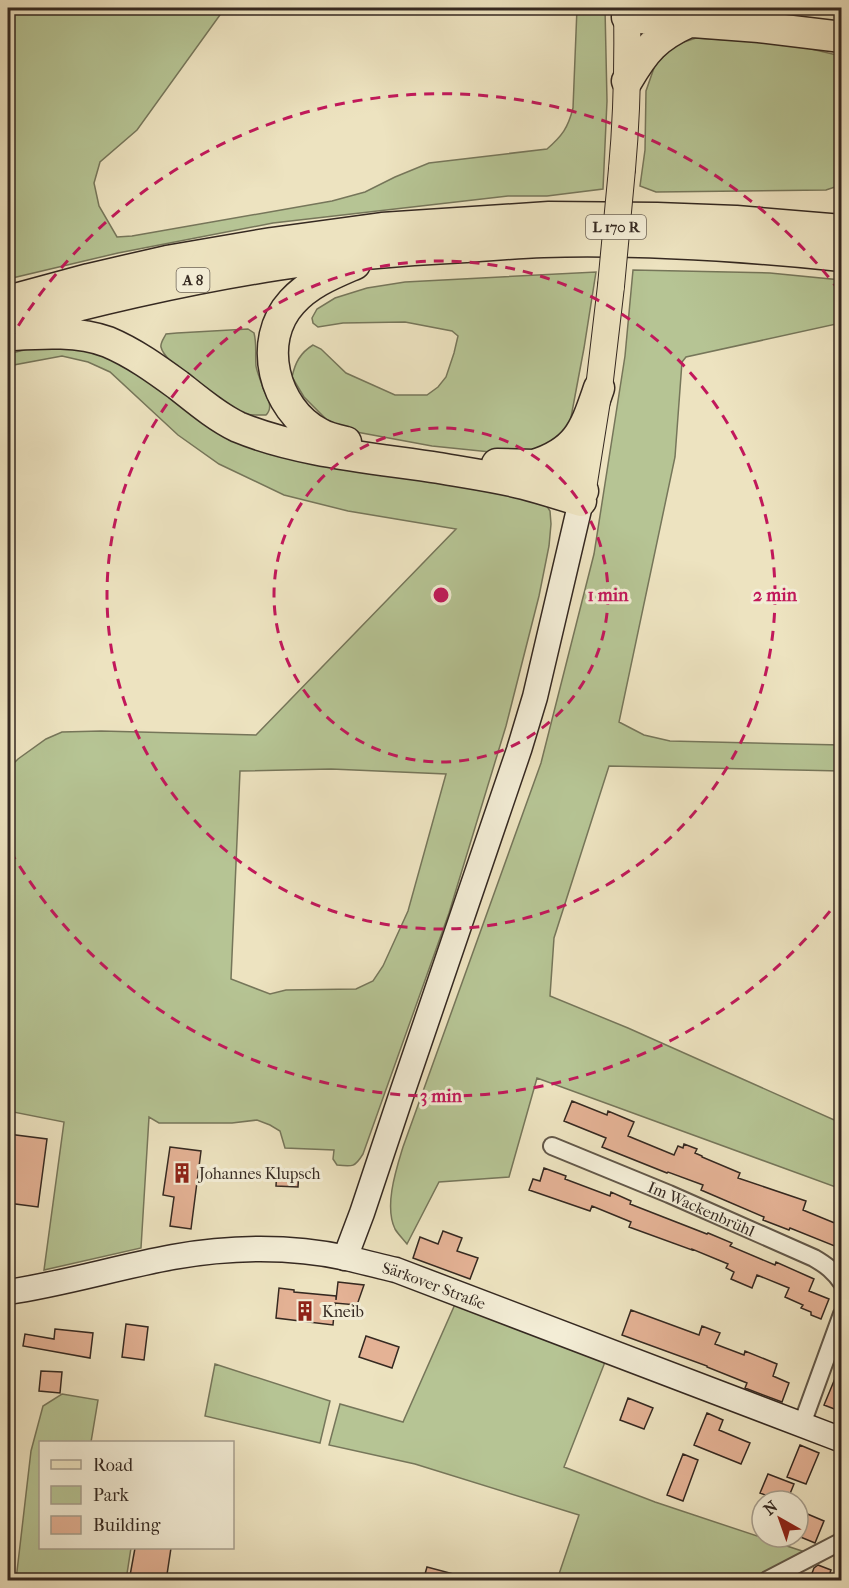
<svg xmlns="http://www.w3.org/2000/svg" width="849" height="1588" font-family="'IM FELL French Canon',serif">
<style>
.green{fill:#b6c494;stroke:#76765a;stroke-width:1.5;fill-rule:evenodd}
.building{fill:#e4b295;stroke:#352921;stroke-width:1.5}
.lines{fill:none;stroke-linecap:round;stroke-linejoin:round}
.street-casing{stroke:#635849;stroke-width:20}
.secondary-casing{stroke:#352921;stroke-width:27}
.primary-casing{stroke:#352921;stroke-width:28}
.highway-casing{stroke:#352921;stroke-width:33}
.street{stroke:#f3edd6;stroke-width:16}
.secondary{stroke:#f3edd6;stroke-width:24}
.primary{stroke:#ede3c0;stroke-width:26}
.highway{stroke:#ede3c0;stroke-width:30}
.primary-bridge-casing{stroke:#352921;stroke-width:28;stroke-linecap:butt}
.primary-bridge{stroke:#ede3c0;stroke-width:26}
.ring{fill:none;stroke:#c2185b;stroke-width:3;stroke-dasharray:10 8}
.labels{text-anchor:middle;stroke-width:6;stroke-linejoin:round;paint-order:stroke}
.shield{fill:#f3edd6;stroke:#6e6457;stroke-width:1.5}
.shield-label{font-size:15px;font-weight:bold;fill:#352921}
.poi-label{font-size:16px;fill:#352921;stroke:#f3edd6;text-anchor:start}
.street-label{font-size:16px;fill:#352921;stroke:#f3edd6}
.centre{fill:#c2185b;stroke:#f3edd6;stroke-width:3}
.ring-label{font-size:18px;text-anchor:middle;font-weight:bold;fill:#c2185b;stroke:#f3edd6;stroke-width:6;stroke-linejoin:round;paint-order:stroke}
</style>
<rect width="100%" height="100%" fill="#ede3c0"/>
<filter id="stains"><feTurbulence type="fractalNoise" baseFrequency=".00333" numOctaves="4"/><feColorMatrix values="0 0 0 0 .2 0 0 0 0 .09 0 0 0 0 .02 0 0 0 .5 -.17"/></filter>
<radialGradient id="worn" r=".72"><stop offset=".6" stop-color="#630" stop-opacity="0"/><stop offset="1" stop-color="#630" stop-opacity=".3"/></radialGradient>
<path class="green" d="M20,8H225L137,130L100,162L94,183L99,206L117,237L132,236L332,201L365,192L395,177L429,163L547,149C562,136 568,128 573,108L577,8H605L607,101L603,189L547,196H508L273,223L118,253L8,279V20Z
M696,38L761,42L803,47L841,56V185L826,190L656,192L640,186L645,150L646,91L655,65L675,45Z
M633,270L770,273L841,280V323L686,357L682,362L675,457L619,722L644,735L670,741L841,745V771L609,766L554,938L550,996L628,1028L841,1123V1189L537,1078L509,1177L439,1182L407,1244C403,1239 398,1234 395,1229C384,1206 396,1170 403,1147L541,763L594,554L625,356Z
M596,272L584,348L569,428L546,449L510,454L432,446L351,431L327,420L304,397L292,377C295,363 300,353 313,345L321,349L346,373L395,395H427L438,387L446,377L454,353L458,336L452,331L405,322L343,323L318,327L313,323L312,318L317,309L335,298L367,288L405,282Z
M248,329L254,333C257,344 255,355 256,366C257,372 260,379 262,385C265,395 275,406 266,415C257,415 247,416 239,412C223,404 164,363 161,347C160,343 164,338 166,334L177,333Z
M40,346H69L124,361L213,427L544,502L550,511L551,524L549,546L539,596L506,726L449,913L363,1154C355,1167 353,1167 337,1165L333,1159L334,1150L285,1148L280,1131L270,1125L257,1120L232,1123H159L149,1117L141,1248L44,1270L64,1122L8,1111V769L18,759L46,739L62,732L101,731L256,735L456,529L348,511L284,495L219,464L178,435L110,372L88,362L62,356L8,366V354ZM331,769L446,774L408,911L383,966L373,981L356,989L286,990L270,994L231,979L240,771Z
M456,1302L605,1362L564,1467L655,1502L805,1552L749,1580H557L579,1515L415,1464L329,1445L340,1404L403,1422Z
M215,1364L330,1401L320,1443L205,1416Z
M62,1394L98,1400L91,1442H40V1548H131L126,1580H16L31,1451L43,1406Z"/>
<path class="building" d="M572,1101L607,1115L608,1111L634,1122L628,1136L674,1155L678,1146L683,1148L684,1144L697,1149L695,1153L702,1156V1157L740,1173L738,1178L806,1201L803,1210L842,1226V1249L790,1228L789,1230L763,1220L764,1217L701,1190L703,1185L668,1172L667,1173L602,1147L606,1138L564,1121Z
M8,1134L47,1139L38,1207L8,1203Z
M170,1147L201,1151L191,1229L170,1226L174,1197L163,1195Z
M544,1168L566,1176L565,1179L610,1196L611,1192L631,1201L630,1204L707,1234L708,1233L732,1243L730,1246L775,1265L776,1262L814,1279L809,1291L829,1299L821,1319L811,1315V1312L801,1308L803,1305L785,1297L789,1288L757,1275L752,1288L731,1279L734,1272L726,1268L728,1264L692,1249V1250L629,1227L631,1222L592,1206L590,1211L529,1190L533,1179L540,1181Z
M277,1169L299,1170L298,1187L276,1186Z
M443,1231L462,1238L457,1251L478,1258L470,1279L413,1258L420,1237L438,1244Z
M338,1282L364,1285L357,1305L335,1303L333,1325L276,1318L279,1288L294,1290V1292L336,1296V1300Z
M631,1310L699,1335L702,1326L720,1333L715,1344L744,1355L745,1351L777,1364L773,1376L789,1383L782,1402L745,1388L747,1383L707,1367V1366L622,1335Z
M126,1324L148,1327L144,1360L122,1357Z
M55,1329L93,1333L90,1358L23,1346L25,1334L54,1339Z
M366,1336L399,1347L392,1368L359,1357Z
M841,1364H842V1412L824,1405Z
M41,1371L62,1372L60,1393L39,1391Z
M628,1398L653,1408L644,1429L620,1420Z
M707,1413L723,1420L719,1430L750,1443L741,1464L694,1445Z
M800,1445L819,1453L806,1484L787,1477Z
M683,1454L698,1460L683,1501L667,1495Z
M768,1474L794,1484L787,1501H781L760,1493Z
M798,1510L824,1521L815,1543L798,1536Z
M135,1548H171L166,1581H129Z
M818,1565L831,1570L827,1581H809L814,1568Z
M427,1567L465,1577V1581H423Z"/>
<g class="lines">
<g class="street-casing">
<g id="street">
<path id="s1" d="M552,1146L669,1194L814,1258C826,1265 834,1271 842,1283"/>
<path d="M802,1424L842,1314"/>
<path d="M767,1580L842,1541"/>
</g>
</g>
<g class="secondary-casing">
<g id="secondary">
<path d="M345,1258L362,1213L400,1099L519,750L535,697L581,501"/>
<path id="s2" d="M8,1292C63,1284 118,1267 173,1257C230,1247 291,1246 347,1258C363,1262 379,1266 396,1270L842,1440"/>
</g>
</g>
<g class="primary-casing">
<path id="primary" d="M622,169C627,115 628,62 627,8
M581,501L599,388L611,286"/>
</g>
<g class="highway-casing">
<path id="highway" d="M627,17L759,27L842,37
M627,81C645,50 656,37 689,22
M8,301L89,279L167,261L272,243L382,228L549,217L657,218L736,221L842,230
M8,324C96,300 186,279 277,265C340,255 403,250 466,247C492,245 518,243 543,242C643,239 743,246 842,256
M13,335C44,333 79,331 108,342C134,353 156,369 178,385C197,400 217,417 238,427C298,452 374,458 439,468C467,473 497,477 524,484C543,489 562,495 581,501
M346,442C337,440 327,438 319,433C274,409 256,341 292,302C309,283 332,274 355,264
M497,464L534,465L564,471L577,481L583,491
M534,465C579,451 585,428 599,388"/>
</g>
<use href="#street" class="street"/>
<use href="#secondary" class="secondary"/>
<use href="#primary" class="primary"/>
<use href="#highway" class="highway"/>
<g class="primary-bridge-casing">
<path id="primary-bridge" d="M611,286L622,169"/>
</g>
<use href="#primary-bridge" class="primary-bridge"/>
</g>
<g class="ring">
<circle cx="441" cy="595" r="167"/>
<circle cx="441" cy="595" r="334"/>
<path d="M841 897A501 501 0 0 1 9 849M9 341A501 501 0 0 1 841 293"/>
</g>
<defs>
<g id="building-bare" transform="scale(1.62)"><path d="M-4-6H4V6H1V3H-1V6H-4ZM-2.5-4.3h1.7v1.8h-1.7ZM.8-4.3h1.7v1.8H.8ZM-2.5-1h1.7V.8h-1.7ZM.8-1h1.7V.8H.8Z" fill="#8f2418" stroke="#f3edd6" stroke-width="2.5" paint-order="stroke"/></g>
</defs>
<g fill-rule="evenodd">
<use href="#building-bare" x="182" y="1173"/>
<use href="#building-bare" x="305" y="1311"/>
</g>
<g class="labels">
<g class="shield">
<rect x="586" y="215" width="60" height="24" rx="4.5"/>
<rect x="176.5" y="268" width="33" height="24" rx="4.5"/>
</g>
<g class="shield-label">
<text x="616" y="232">L 170 R</text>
<text x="193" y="285">A 8</text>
</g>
<g class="poi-label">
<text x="199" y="1179">Johannes Klupsch</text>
<text x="322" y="1317">Kneib</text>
</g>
<g class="street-label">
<text dy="6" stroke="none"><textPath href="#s1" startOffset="162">Im Wackenbrühl</textPath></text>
<text dy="6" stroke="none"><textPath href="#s2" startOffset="435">Särkover Straße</textPath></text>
</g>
</g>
<circle cx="441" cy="595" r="9" class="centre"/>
<g class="ring-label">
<text x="608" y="601">1 min</text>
<text x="775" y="601">2 min</text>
<text x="441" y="1102">3 min</text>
</g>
<rect width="849" height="1588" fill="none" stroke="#ede3c0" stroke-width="30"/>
<rect x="9" y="9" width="831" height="1570" fill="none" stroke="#352921" stroke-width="3"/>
<rect x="15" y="15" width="819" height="1558" fill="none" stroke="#352921" stroke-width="1.5"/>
<rect x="39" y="1441" width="195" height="108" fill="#f3edd6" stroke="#a79f8e" stroke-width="1.5"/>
<rect x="51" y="1460" width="30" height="9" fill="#ede3c0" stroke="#a79f8e" stroke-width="1.5"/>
<text x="93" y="1471" font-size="18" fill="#352921">Road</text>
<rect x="51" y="1486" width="30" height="18" fill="#b6c494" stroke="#a79f8e" stroke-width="1.5"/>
<text x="93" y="1501" font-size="18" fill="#352921">Park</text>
<rect x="51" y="1516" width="30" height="18" fill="#e4b295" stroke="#a79f8e" stroke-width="1.5"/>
<text x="93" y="1531" font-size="18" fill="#352921">Building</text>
<g transform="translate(780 1519) rotate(320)"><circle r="28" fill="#f3edd6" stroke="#a79f8e" stroke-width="1.5"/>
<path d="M0-4.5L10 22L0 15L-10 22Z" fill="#8f2418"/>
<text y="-9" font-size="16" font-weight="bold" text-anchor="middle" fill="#352921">N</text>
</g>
<rect width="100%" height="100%" filter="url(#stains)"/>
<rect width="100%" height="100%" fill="url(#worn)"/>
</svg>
